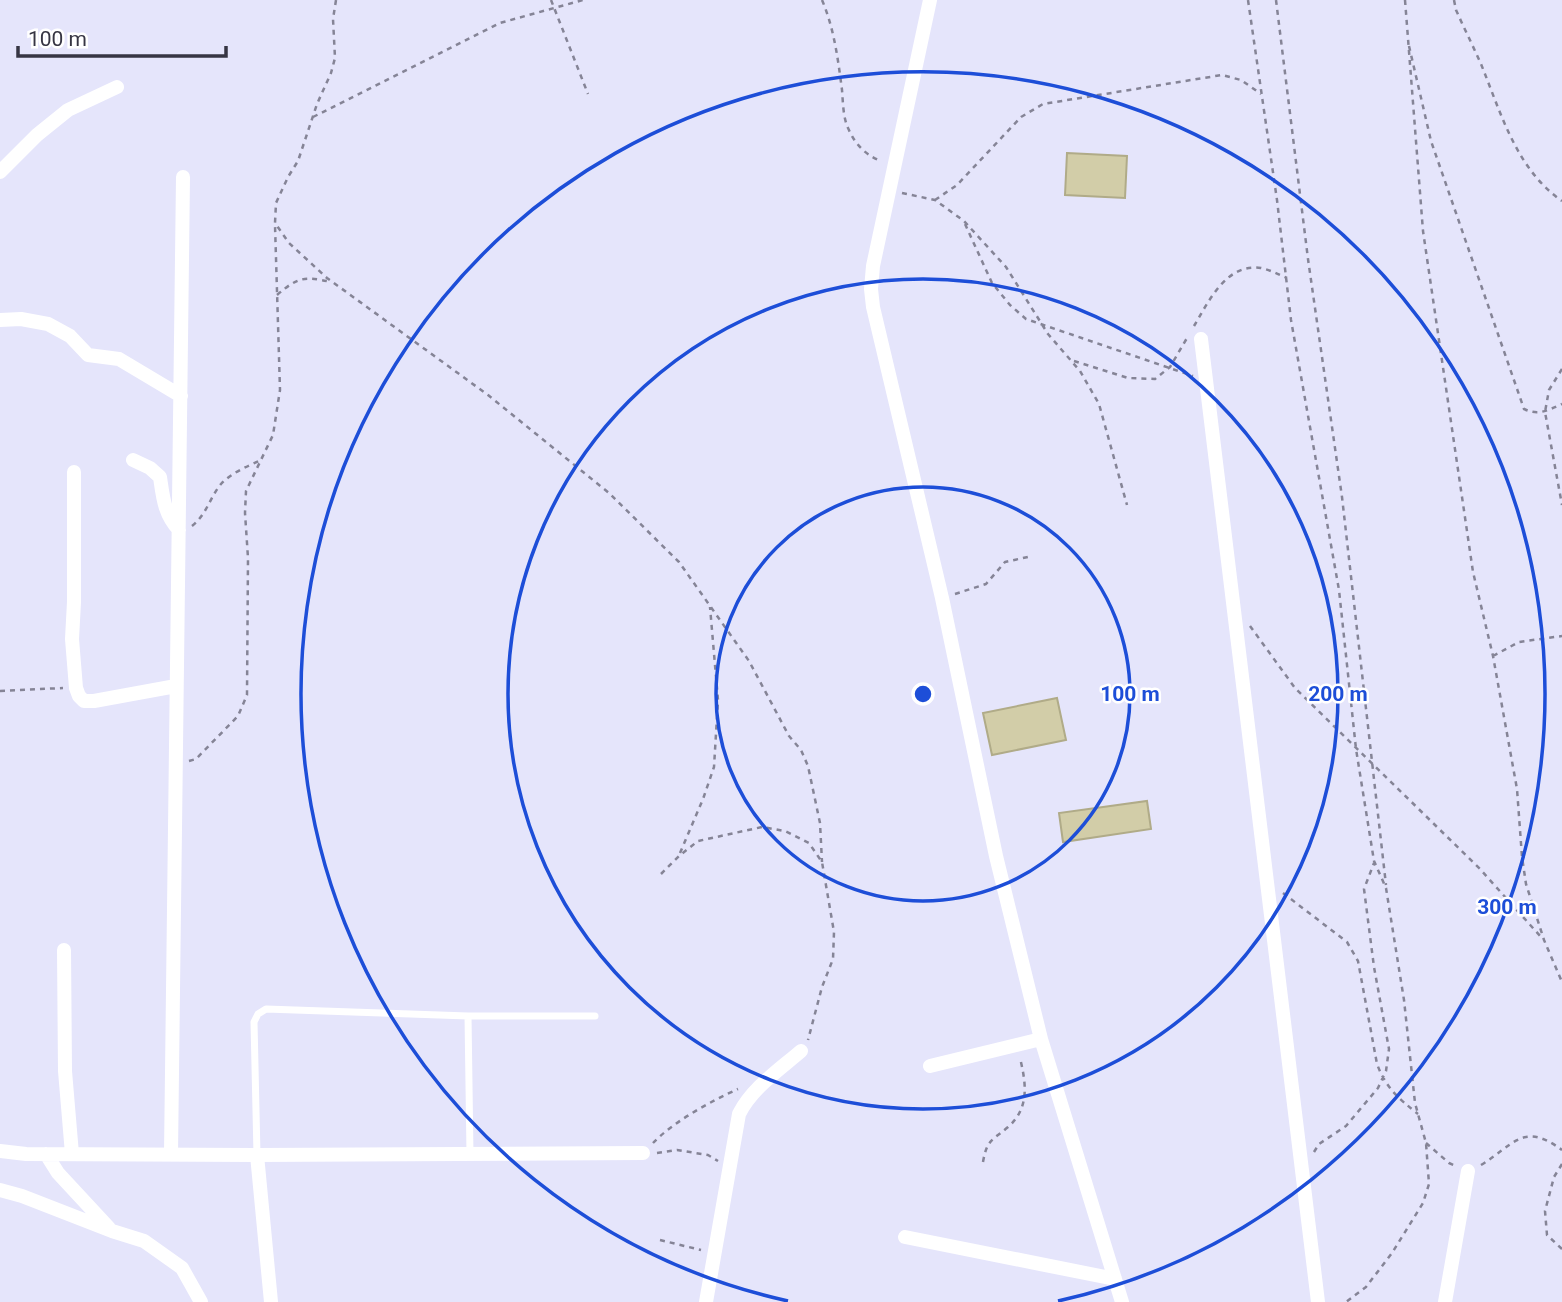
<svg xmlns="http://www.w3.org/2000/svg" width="1562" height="1302" font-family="Roboto,sans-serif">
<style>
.building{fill:#d2cda8;stroke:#b0ab88;stroke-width:2}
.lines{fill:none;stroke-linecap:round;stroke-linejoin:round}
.path{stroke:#858496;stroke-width:2.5;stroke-dasharray:5 5;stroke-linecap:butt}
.lane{stroke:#fff;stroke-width:7}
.street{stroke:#fff;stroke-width:14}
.ring{fill:none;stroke:#1d4ed8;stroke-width:3.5}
.centre{fill:#1d4ed8;stroke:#fff;stroke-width:3.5}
.ring-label{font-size:21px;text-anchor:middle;font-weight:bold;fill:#1d4ed8;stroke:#fff;stroke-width:5;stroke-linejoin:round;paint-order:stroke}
</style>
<rect width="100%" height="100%" fill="#e5e5fb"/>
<path class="building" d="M1067,153L1127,156L1125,198L1065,195Z
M1057,698L1066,740L992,755L983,713Z
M1147,801L1151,829L1063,842L1059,813Z"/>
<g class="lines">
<path class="path" d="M336,0L333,19L335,58L331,73L317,104L298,161L288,177L276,203L275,223L289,243L327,278L488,395L609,493L679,562L749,661L789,736L801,750L808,766L820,823L822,862
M551,0L588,94
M822,0C834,28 838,59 842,90C843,102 843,117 848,128C855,144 865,155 881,161
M1248,0L1277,200L1291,320L1339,590L1356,749L1374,861L1386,888L1404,1000L1415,1103L1426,1143L1429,1184L1423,1203L1392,1253L1366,1287L1346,1302
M1276,0L1308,259L1342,497L1386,885
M1405,0L1423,231L1473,572L1493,656L1517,789L1522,857L1526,884L1544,940L1562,982
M1454,0L1456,10C1464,28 1473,46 1481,64C1501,113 1516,169 1562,201
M1409,46L1431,141L1524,409C1539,416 1548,410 1562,404
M313,117L500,23L583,0
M902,193L935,200L964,221L1006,267L1048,334L1080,371L1099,404L1127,505
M935,200L957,185L1021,117L1043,104L1222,75L1241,80L1261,94
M965,224L992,283L1010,305L1026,319L1193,376
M277,295C298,277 304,276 331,282
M1194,326C1209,301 1226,263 1261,268C1270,270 1278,274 1287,278
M1074,361L1128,378L1155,379L1170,367L1187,338
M1562,369L1549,390L1545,412L1562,505
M192,526C207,514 210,497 221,484C231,473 248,466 261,460
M955,594L986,584L1005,562L1032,556
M1250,626L1295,688L1480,869L1541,937
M1493,656L1519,642L1562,636
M0,691L63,688
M189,761L196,759L238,716L247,695L248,558L245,513L246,491L273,435L280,390L275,225
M680,853L703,799L714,767L718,700L710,607
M661,874L679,856L698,841L762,827L785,831L809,843L822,862L834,932L833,959L822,987L808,1040
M1283,893L1347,942L1358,961L1377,1064C1386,1088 1398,1098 1418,1114
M653,1143C673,1122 711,1101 738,1089
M1426,1143L1449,1163L1456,1166
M1314,1152L1319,1144L1346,1126L1378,1088L1386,1071L1389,1049L1374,967L1364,889L1374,863
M657,1153L677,1150L708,1155L718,1161
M983,1162C987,1139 992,1141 1008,1127C1030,1108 1026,1083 1020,1058
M1562,1164L1554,1177L1545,1211L1547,1235L1562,1249
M1481,1165C1514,1145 1523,1121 1562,1150
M660,1240L701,1250"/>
<path class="lane" d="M468,1016L470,1154
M257,1155L254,1022L258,1014L266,1009L468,1016H595"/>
<path class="street" d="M930,0L873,266L871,289L873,307L942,598L996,856L1041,1039L1122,1302
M0,172L37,135L68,110L117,87
M0,320L21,319L48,324L70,336L88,355L119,359L181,396
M1201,339L1318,1302
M133,460L150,468L160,477C163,497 164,514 179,530
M74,472V602L72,639L76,688L79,696L84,701H94L176,686
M64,950L65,1071L72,1154
M930,1066L1041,1039
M0,1151L26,1154L257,1155L643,1153
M46,1154L58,1173L109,1228
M171,1154L183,177
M257,1155L271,1302
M0,1190L22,1196L112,1231L144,1241L182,1268L201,1302
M905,1237L1115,1279
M706,1302L739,1114C752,1088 779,1070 801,1051
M1445,1302L1468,1171"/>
</g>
<g class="ring">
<circle cx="923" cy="694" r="207"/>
<circle cx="923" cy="694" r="415"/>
<path d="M788 1301A622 622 0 1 1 1058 1301"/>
</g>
<circle cx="923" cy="694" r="10" class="centre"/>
<g class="ring-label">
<text x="1130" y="701">100 m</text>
<text x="1338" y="701">200 m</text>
<text x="1507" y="914">300 m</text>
</g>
<path d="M18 46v10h208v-10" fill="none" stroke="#363543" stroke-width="3.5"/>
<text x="28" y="46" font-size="21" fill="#363543" stroke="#ffffff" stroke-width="5" paint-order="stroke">100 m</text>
</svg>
